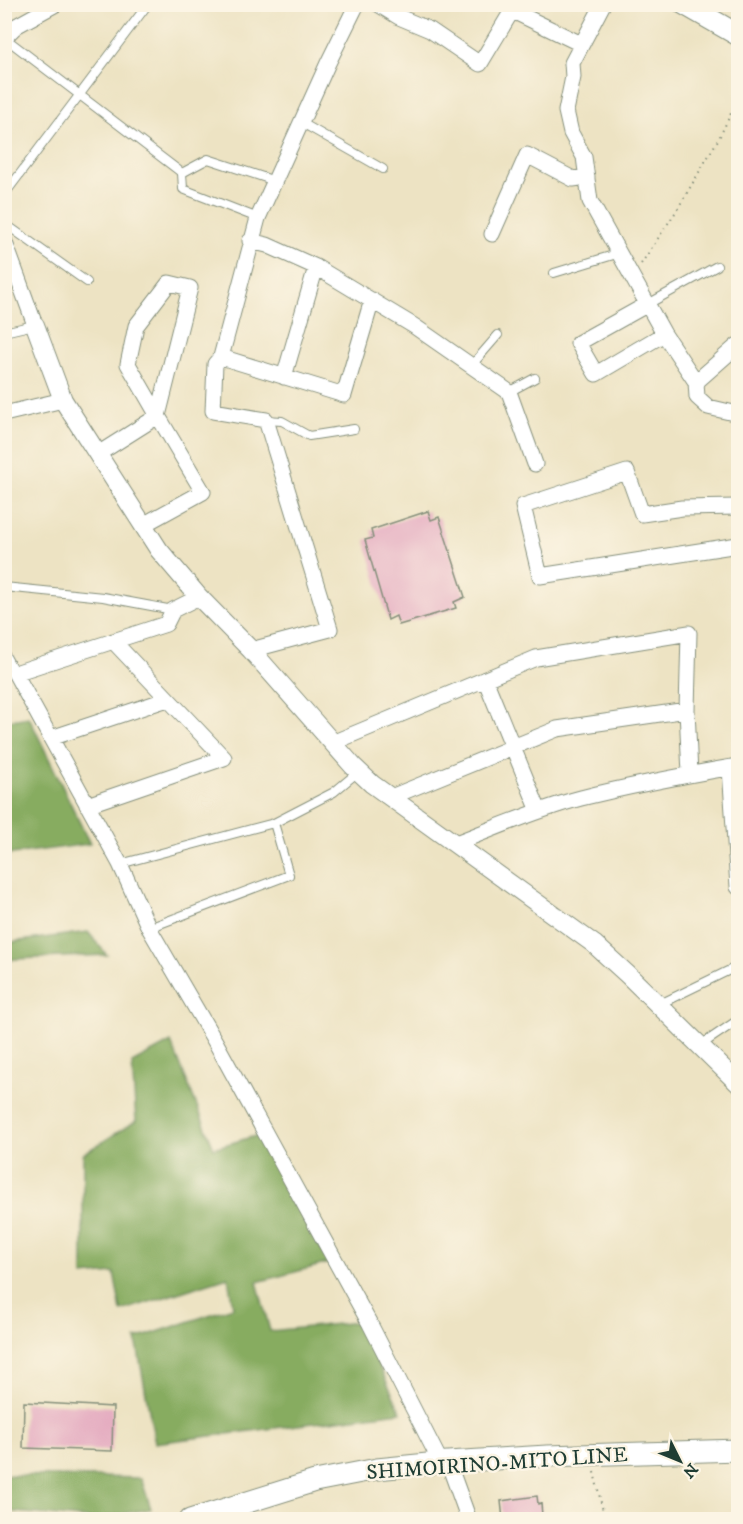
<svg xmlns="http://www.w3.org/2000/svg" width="743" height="1524" font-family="'IM FELL DW Pica',serif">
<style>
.forest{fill:#87ac61;stroke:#53744a;stroke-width:1.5}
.building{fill:#e5adc1}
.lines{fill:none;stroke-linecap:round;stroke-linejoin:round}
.service-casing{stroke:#86907c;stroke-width:10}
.minor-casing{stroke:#86907c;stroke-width:17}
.tertiary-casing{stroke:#86907c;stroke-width:20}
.secondary-casing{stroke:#86907c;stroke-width:23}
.path{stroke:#86907c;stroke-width:2;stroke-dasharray:1.5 4.5;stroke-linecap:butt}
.service{stroke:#fff;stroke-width:8}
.minor{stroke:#fff;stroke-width:15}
.tertiary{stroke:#fff;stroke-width:18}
.secondary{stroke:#fff;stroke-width:21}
.labels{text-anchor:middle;stroke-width:5;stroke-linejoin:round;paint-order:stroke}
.street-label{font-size:21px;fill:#1f3d34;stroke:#fcf5e5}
</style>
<rect width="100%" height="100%" fill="#fcf5e5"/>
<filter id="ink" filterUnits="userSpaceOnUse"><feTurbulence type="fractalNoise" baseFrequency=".0167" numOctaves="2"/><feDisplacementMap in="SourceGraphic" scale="12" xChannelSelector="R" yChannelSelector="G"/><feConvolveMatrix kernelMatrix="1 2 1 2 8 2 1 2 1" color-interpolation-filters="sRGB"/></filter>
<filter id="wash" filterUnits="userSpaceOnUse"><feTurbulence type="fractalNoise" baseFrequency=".008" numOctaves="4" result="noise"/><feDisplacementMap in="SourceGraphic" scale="24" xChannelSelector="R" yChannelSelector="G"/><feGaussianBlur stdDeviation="1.35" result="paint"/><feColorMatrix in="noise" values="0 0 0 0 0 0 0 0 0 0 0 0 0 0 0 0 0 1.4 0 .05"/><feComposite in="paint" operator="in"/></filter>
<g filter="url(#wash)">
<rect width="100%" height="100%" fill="#ede3c3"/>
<path class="forest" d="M29,717L90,844L5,855V721Z
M88,932L107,955L15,959L5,961V943Z
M171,1042L214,1148L259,1135L329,1263L257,1282L270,1331L358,1322L401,1412L155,1443L136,1339L233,1307L228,1277L121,1311L114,1273L83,1276V1154L136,1121L132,1063Z
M5,1475L141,1478L151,1509L91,1519L5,1511Z"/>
<g id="blocks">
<path class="building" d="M428,511L431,520L439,517L465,597L454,602L456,608L399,625L396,616L388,620L365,540L373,538L371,530Z
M24,1402L113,1407L112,1451L23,1448Z
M537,1496L538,1504L541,1503L542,1516L503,1520L501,1501Z"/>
</g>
</g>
<g filter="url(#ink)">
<use href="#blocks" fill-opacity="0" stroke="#86907c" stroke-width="1.5"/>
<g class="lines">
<g class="service-casing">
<path id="service" d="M5,38L182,173L208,159L275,181
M302,123L383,169
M182,173L183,189L258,218
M4,195L148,4
M4,223L87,282
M554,273L620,253
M648,304L717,266
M4,332L34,325
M472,365L498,335
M509,392L535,378
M266,420L282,421L309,436L354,429
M4,587L103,597L173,610
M4,653L15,673
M120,864L274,823L334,792L358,772
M149,928L289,875L274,823
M660,1004L738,966
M701,1045L738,1020"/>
</g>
<g class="minor-casing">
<path id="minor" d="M357,4L328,63L258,218L221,357L344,395L372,300
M378,4L399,17L430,30L480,64L516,4
M603,4L572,63L573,77L566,111L571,133L584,157L590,201L664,334L696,382L697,397L708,407L738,414
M513,11L581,44
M4,38L16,26L56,4
M492,234L527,155L573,179L587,177
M4,240L35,325
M250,241L267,245L316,267L414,326L509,392L535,464
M169,283L190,288L158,416L128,364L136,326Z
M648,304L578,343L596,374L664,334
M221,357L215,364L213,411L266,420L330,629L251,650
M284,377L316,267
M696,382L738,345
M4,414L63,400
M98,454L158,416L203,492L143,525
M738,507L682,508L642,514L627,472L523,506L540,576L738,545
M199,597L173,610L166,624L15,673L120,864L149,928L216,1043L370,1324L441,1463
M485,679L539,811
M51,738L168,699
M332,743L536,658L689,633L687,710L690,774
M730,768L738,887
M391,797L557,729L687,710
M87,805L224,758L113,641
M456,843C498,827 539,809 581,798C633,785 686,775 738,766
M448,1462L469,1520"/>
</g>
<g class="tertiary-casing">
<path id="tertiary" d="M35,325L63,400L159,550L199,597L251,650L353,766L372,784L594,944L628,975L738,1083"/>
</g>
<g class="secondary-casing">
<path id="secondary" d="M684,4L738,35
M190,1520L315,1481L377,1469L448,1462L547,1456L738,1450"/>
</g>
<path class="path" d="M641,264L677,210L719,138L738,99
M594,1472L605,1520"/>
<use href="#service" class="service"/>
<use href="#minor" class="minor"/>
<use href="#tertiary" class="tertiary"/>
<use href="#secondary" class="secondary"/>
</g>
</g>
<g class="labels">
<g class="street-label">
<text transform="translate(497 1463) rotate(-4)" y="7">SHIMOIRINO-MITO LINE</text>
</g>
</g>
<rect width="743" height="1524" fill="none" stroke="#fcf5e5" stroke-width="24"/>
<g transform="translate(680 1461) rotate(133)" stroke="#fcf5e5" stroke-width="4.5" paint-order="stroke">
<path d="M0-4.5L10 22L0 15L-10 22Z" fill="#1f3d34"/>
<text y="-9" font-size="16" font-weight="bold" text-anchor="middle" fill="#1f3d34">N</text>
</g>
</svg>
